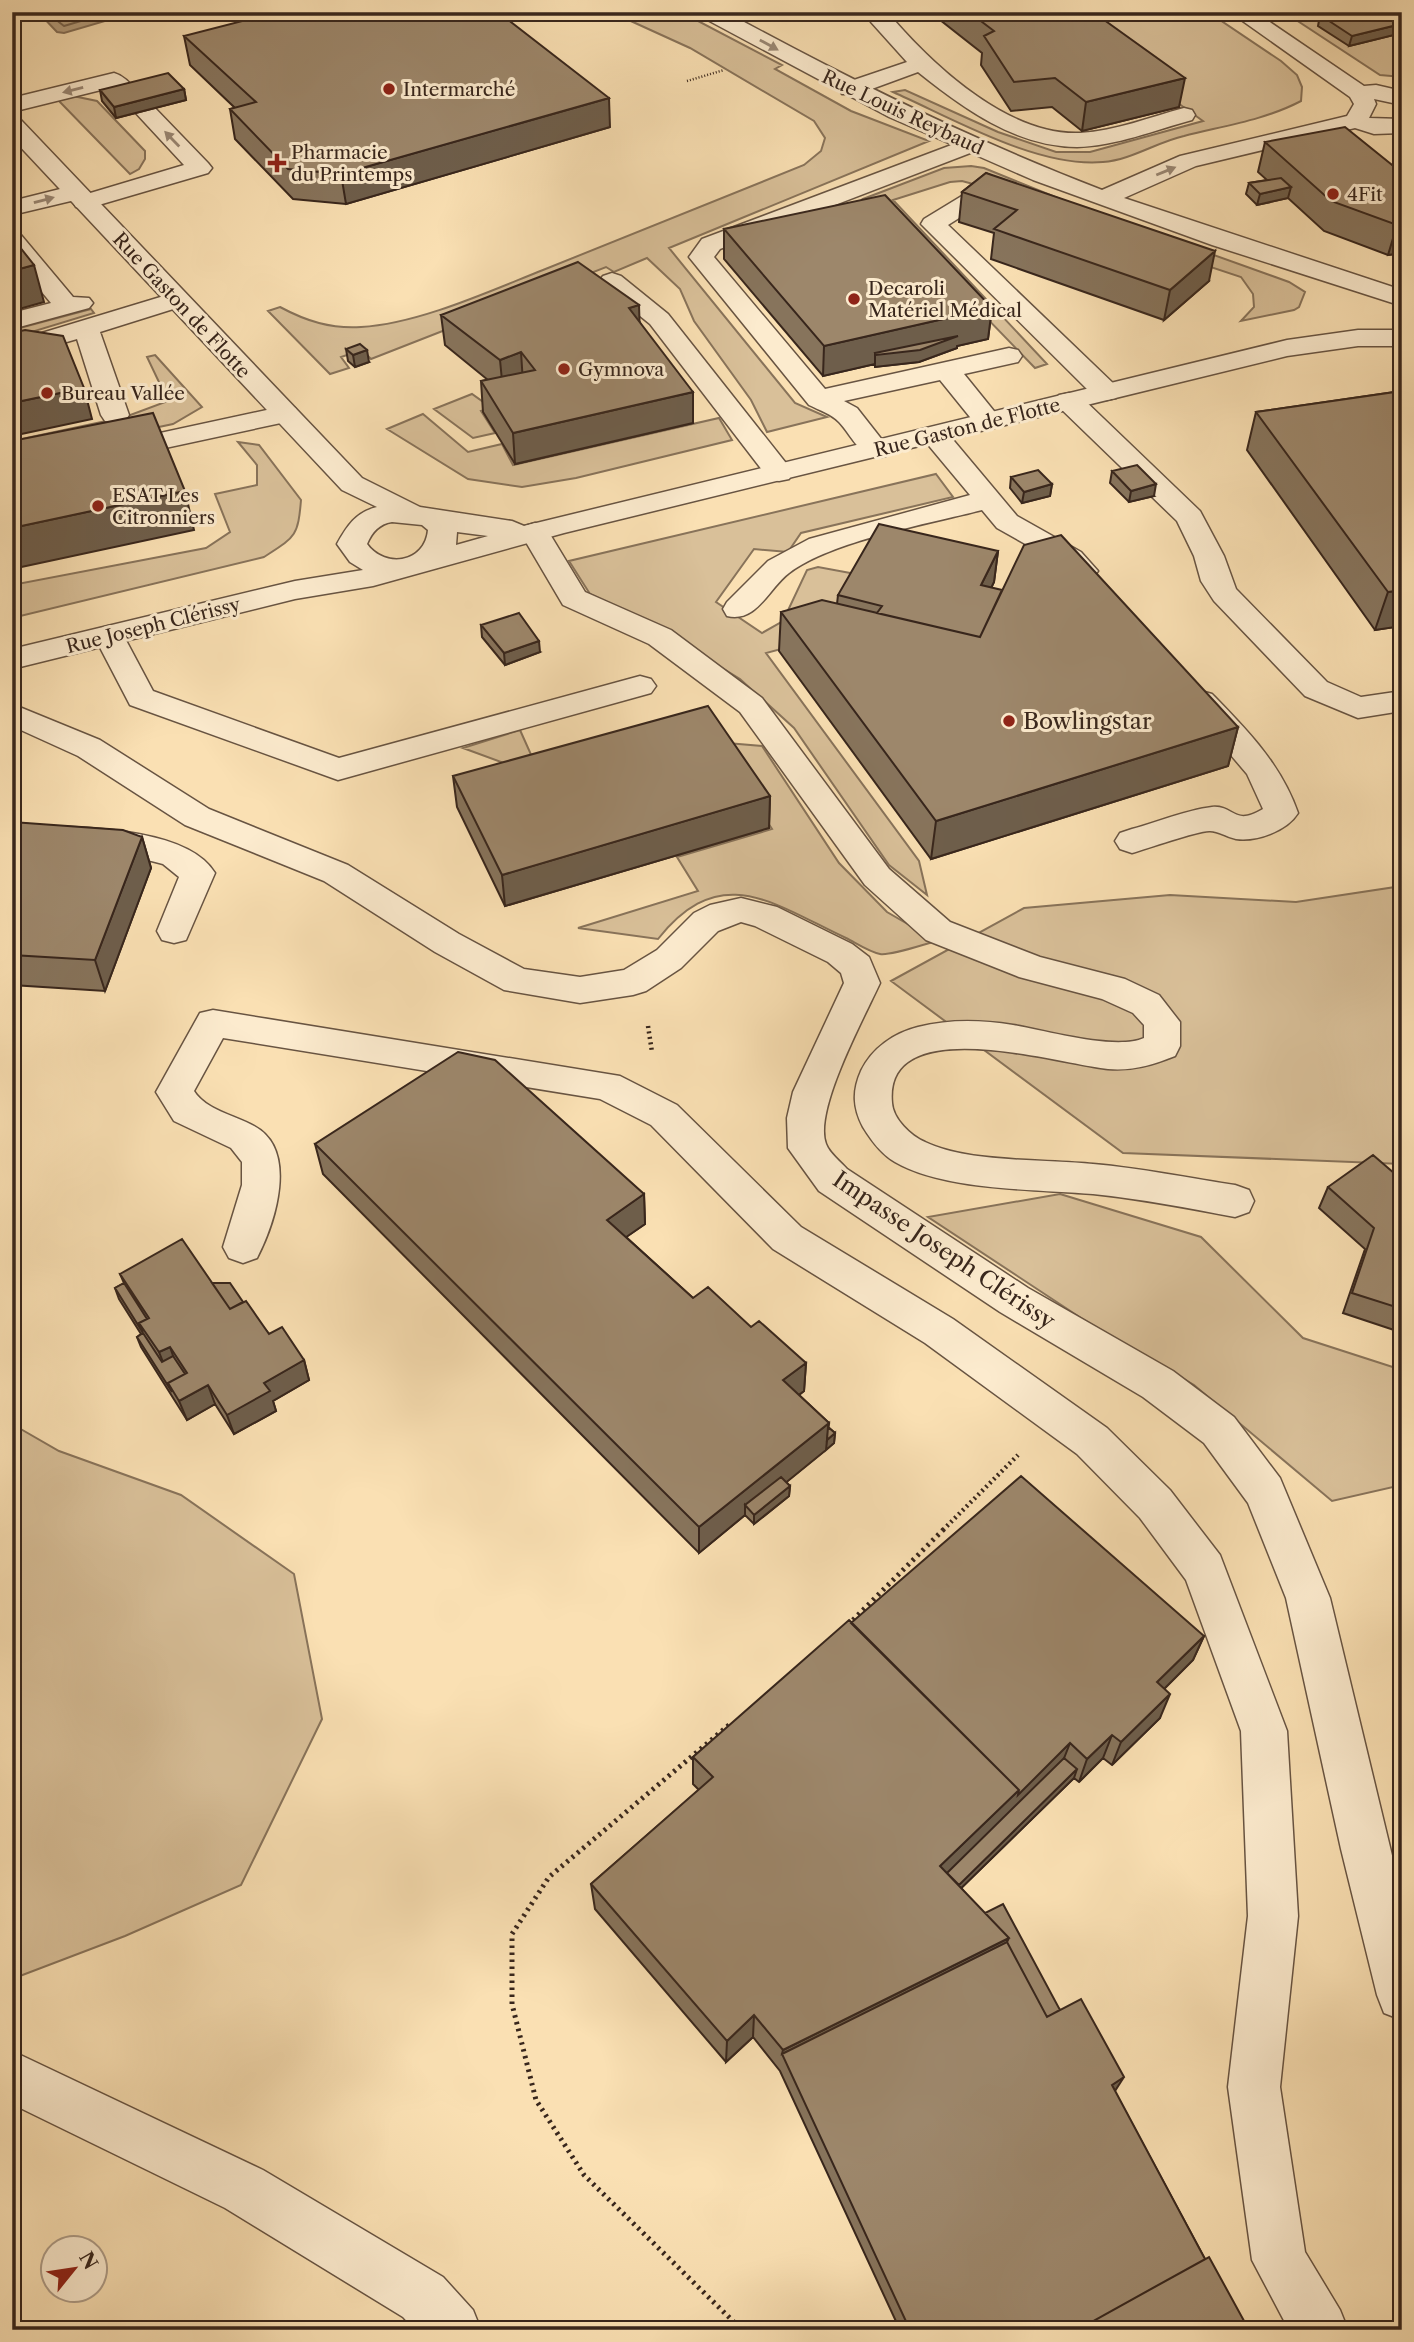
<svg xmlns="http://www.w3.org/2000/svg" width="1414" height="2342" font-family="'Libre Caslon Text',serif">
<style>
.green{fill:#d9c099;stroke:#88735a;stroke-width:2}
.water{fill:#b8a180;stroke:#857058;stroke-width:2}
.lines{fill:none;stroke-linecap:round;stroke-linejoin:round}
.shore{stroke:#78644e;stroke-width:2}
.lane-casing{stroke:#685442;stroke-width:3}
.street-casing{stroke:#685442;stroke-width:3}
.path-far2{stroke:#38261c;stroke-width:2.5;stroke-dasharray:1 2;stroke-linecap:butt}
.path-far1{stroke:#38261c;stroke-width:4.5;stroke-dasharray:2 3.5;stroke-linecap:butt}
.path{stroke:#38261c;stroke-width:5;stroke-dasharray:2.5 4.5;stroke-linecap:butt}
.lane{fill:#fcebce;fill-rule:evenodd}
.street{fill:#fcebce;fill-rule:evenodd}
.wall{fill:#87745c;stroke:#38261c;stroke-width:2}
.shaded-wall{fill:#6e5e4b;stroke:#38261c;stroke-width:2}
.building{fill:#9d876b;stroke:#38261c;stroke-width:2}
.oneway{fill:#9a8875}
.poi-dot{fill:#8f2418;stroke:#fcebce;stroke-width:2.5}
.labels{text-anchor:middle;stroke-width:6;stroke-linejoin:round;paint-order:stroke}
.far-poi-label{font-size:19px;fill:#38261c;stroke:#fcebce;text-anchor:start}
.far-street-label{font-size:19px;fill:#38261c;stroke:#fcebce}
.poi-label{font-size:23px;fill:#38261c;stroke:#fcebce;text-anchor:start}
.street-label{font-size:23px;fill:#38261c;stroke:#fcebce}
</style>
<rect width="100%" height="100%" fill="#fae0b3"/>
<filter id="stains"><feTurbulence type="fractalNoise" baseFrequency=".00286" numOctaves="4"/><feColorMatrix values="0 0 0 0 .2 0 0 0 0 .09 0 0 0 0 .02 0 0 0 .5 -.17"/></filter>
<radialGradient id="worn" r=".72"><stop offset=".6" stop-color="#630" stop-opacity="0"/><stop offset="1" stop-color="#630" stop-opacity=".3"/></radialGradient>
<path class="green" d="M611,12H681L782,65L775,69L851,111L929,141L669,248L795,403L827,417L767,432L751,400L694,321L680,289L647,258L614,272L606,267L371,359L362,350L341,357L349,368L330,374L268,311L280,307C306,321 331,329 361,327C418,324 490,291 543,270C630,235 717,200 804,165L821,151L825,138L814,121L690,48Z
M1051,12H1208L1281,61L1297,75L1302,87L1301,101C1265,120 1223,126 1184,136C1157,142 1131,160 1103,162C1037,168 952,118 893,92L905,90L998,132L1056,152H1090L1203,121Z
M1284,12H1402V77L1380,75Z
M73,96L97,101L145,151V159L139,169L130,174L58,100Z
M971,166L984,168L1080,207L1289,282L1305,292L1299,307L1294,310L1241,321L1254,307L1253,294L1241,277L1063,218L1014,195L962,181L950,182L893,200L1047,364L1035,368L947,277L886,224L863,199L944,168Z
M91,309L94,313L12,338V330Z
M155,355L202,407L173,424L12,458V441L125,417L168,401L147,357Z
M522,385L532,400L481,411L495,433L473,438L434,409L472,394L482,401Z
M423,414L468,452L502,444L513,465L719,418L732,440L576,478L522,487L468,479L387,429Z
M238,442L259,445L301,500C298,537 295,537 264,557L12,618V585L206,548L230,532L215,494L257,485V465Z
M936,474L953,497L801,533L788,552L754,549L716,602L762,633L783,621L807,570L818,567L861,575L822,638L766,653L919,861L927,895L889,865L794,728L740,679L649,623L590,594L569,561Z
M520,730L537,768L531,773L463,748Z
M715,742L762,746L839,863L887,912L937,941C924,944 892,956 880,954C869,952 856,943 846,938C773,904 721,860 658,939L578,928L698,891L677,857L772,829Z
M1402,886V1164L1123,1153L891,981L1024,908L1170,895L1296,902Z
M1060,1194L1201,1237L1303,1338L1402,1370V1485L1332,1501L1194,1385L1081,1318L928,1217Z
M12,1424L59,1451L181,1495L294,1574L322,1719L241,1885L125,1936L12,1979Z"/>
<path class="water" d="M38,12H179L153,20L132,13L64,33L57,32Z"/>
<g class="lines">
<path class="shore" d="M46,12L64,26L111,12"/>
<g class="lane-casing">
<path id="lane" d="M871,12H913L911,17L894,20C937,69 1010,136 1080,133C1116,131 1150,117 1184,108L1192,110L1195,115L1192,120C1155,130 1116,146 1077,147C1016,147 963,108 918,72L858,94H842L839,89L842,84L907,62L871,22L868,17Z
M114,73C125,76 133,86 139,95L136,100H120L109,88L12,112V98Z
M144,103L152,105L208,163L212,168L208,173L85,209L76,207L73,202L75,200L12,215V201L76,185L84,187L87,194L184,165L133,110L136,105Z
M970,138L978,140L982,145L978,150L720,249L714,257L825,389L1009,348L1018,350L1022,356L1018,362L964,374L1002,421L998,427L988,429L978,427L940,380L844,401L857,408L890,450L886,456C861,462 854,438 839,422C832,414 819,410 809,405L689,257L702,239Z
M978,189L986,191L990,196L986,201L948,225L1116,386L1119,392L1116,398L1106,400L1096,398L921,224L924,219L970,191Z
M12,233L21,235L73,297L89,298L93,303L89,308L12,329V313L51,303L12,256Z
M612,273L621,276L668,314L789,467L793,473L789,479L779,481L769,479L650,324L603,286L599,281L603,276Z
M177,292L186,295L190,300L186,305L100,332L129,415L125,421L115,423L105,421L101,415L77,339L12,358V342Z
M1069,393L1079,395L1200,511L1224,556L1236,589L1327,682L1361,697L1402,691V711L1358,718L1305,696L1214,601L1201,581L1194,556L1177,521L1059,407L1055,401L1059,395Z
M285,406L295,408L299,414L295,420L12,481V465Z
M934,427L944,429L1017,516L1081,552L1098,571L1093,577L1083,580L1073,577L1061,564L997,528L982,510C928,524 831,541 789,573C768,589 757,623 727,616L723,609L727,602L768,561L809,539L970,495L920,435L924,429Z
M535,523L545,526L585,592L671,630L762,698L889,869L950,922L1040,957L1125,979L1159,995L1180,1022V1046L1175,1056C1152,1065 1133,1071 1108,1069C1062,1065 883,1009 892,1103C893,1119 911,1136 925,1142C969,1163 1044,1159 1093,1164C1141,1168 1188,1178 1235,1185L1249,1190L1254,1201L1249,1212L1235,1217C1188,1208 1141,1199 1093,1194C1036,1189 945,1191 895,1162C881,1154 871,1140 863,1127C853,1108 852,1091 861,1071C872,1048 894,1033 918,1027C950,1019 981,1020 1013,1025C1045,1030 1115,1051 1144,1038V1025L1133,1013L1102,999L1019,977L926,940L865,885L740,712L649,644L563,605L520,532L525,526Z
M109,626L120,629L153,691L339,758L640,676L651,679L656,686L651,693L338,780L130,705L94,636L98,629Z
M1201,691L1212,694C1247,730 1281,764 1298,813C1287,831 1256,842 1236,839C1227,837 1218,831 1210,831C1200,830 1146,849 1132,853L1120,849L1115,841L1120,833L1132,829C1158,822 1186,810 1212,807C1235,805 1233,827 1263,809L1247,774L1185,701L1190,694Z
M12,704L100,740L209,809L348,865L459,934L524,969L580,977L624,970L657,950L694,913L710,905L741,898L777,907L852,944L869,957L880,983C865,1016 813,1111 826,1144C829,1153 841,1162 847,1169L1028,1288L1173,1371L1234,1417L1280,1478L1330,1598L1402,1897V2020L1384,2013L1377,1995L1341,1849L1286,1598L1248,1503L1204,1443L1143,1397L1000,1312L819,1191L788,1148L787,1118L793,1092L844,983L841,973L828,962L755,926L741,922L718,931L681,968L646,991L633,995L580,1003L504,990L435,952L324,881L185,825L78,756L12,726Z
M12,825C65,828 185,823 215,873L186,940L174,943L162,940L157,931L179,877L163,864L136,857L12,848Z
M213,1010L620,1076L677,1105L801,1227L953,1319L1107,1428L1170,1490L1220,1555L1287,1731L1298,1916L1280,2087L1305,2252L1340,2310L1348,2330H1289L1252,2260L1228,2087L1248,1916L1241,1731L1186,1580L1140,1518L1077,1454L925,1343L773,1249L651,1125L600,1099L223,1038L194,1091C206,1110 234,1115 254,1126C299,1150 275,1223 257,1258L243,1263L229,1258L223,1247L242,1185V1162L231,1148L174,1121L156,1092L200,1013Z
M12,2051L263,2170L443,2277L473,2310L481,2330H415L403,2317L225,2208L12,2104Z"/>
</g>
<g class="street-casing">
<path id="street" d="M700,12H726C850,80 970,139 1102,190L1180,156L1347,116L1354,104L1350,97L1230,12H1255L1364,86L1376,85L1402,91V105L1374,99L1376,104L1369,118L1402,119V133L1374,134L1355,128L1196,166L1124,198L1402,290V306L1212,245L1033,180L889,117L702,17Z
M12,117L20,119L362,478L420,507L512,521L524,526L1287,340L1358,330H1402V346H1358L1287,356L564,533L373,586L295,599L12,669V649L295,581L363,570L350,562L337,544C347,526 356,512 377,507L342,490L12,138ZM392,522L422,525L428,530C425,563 385,569 367,544C372,532 379,524 392,522ZM457,532L488,536L456,545Z"/>
</g>
<path class="path-far2" d="M687,81L724,70"/>
<path class="path-far1" d="M648,1026L652,1052
M943,1530L1018,1455"/>
<path class="path" d="M848,1625L945,1528
M729,1725L549,1877L512,1934V2004L536,2100L584,2175L742,2330"/>
<use href="#lane" class="lane"/>
<use href="#street" class="street"/>
</g>
<path class="wall" d="M935,12H1093L1179,107L1082,131L1052,107L1011,111L981,65L982,53L935,16Z
M1320,15L1401,24L1398,34L1349,46L1318,26Z
M184,36L610,127L346,204L293,199L235,139L230,109L235,108L190,65Z
M184,89L186,100L116,118L102,101L100,90Z
M1265,142L1402,173V253L1388,255L1324,231L1288,198L1257,205L1246,194L1249,183L1267,180L1258,172Z
M986,173L1209,281L1164,320L991,259L994,233L959,222L962,192Z
M724,229L992,308L988,339L957,346V348L919,362L875,367V364L823,376L724,259Z
M639,305V321L693,423L515,464L483,412L481,381L488,380L445,345L441,315Z
M346,349L369,362L355,367L348,361Z
M1402,391V626L1375,630L1247,450L1256,412Z
M1112,471L1154,496L1129,502L1110,483Z
M1011,477L1052,484L1050,496L1022,503L1010,488Z
M998,551L994,582L991,588L1238,727L1228,766L931,859L779,651L781,612L837,604L838,595Z
M481,625L540,652L505,665L482,637Z
M453,776L770,796L769,828L505,906L457,807Z
M12,822L142,837L151,868L105,991L12,985Z
M315,1144L644,1194L645,1224L626,1237L693,1298L751,1327L806,1363L804,1391L799,1395L829,1423L828,1427L835,1433L834,1443L786,1482L790,1486L789,1496L754,1524L745,1515L699,1553L323,1174Z
M1402,1180V1328L1400,1332L1343,1313L1365,1249L1319,1208L1328,1187Z
M120,1274L212,1283L243,1302L269,1334L304,1360L309,1380L273,1401L276,1411L234,1434L215,1404L187,1420L141,1347L137,1337L141,1334L119,1299L115,1288L124,1283Z
M851,1623L1204,1636L1193,1660L1164,1689L1160,1718L1112,1765L1103,1758L1079,1782L1074,1778L961,1888L1060,2010L1115,2092L1205,2259L1249,2330H900L780,2071L753,2037L726,2062L595,1909L591,1884L699,1790L693,1784V1757Z"/>
<path class="shaded-wall" d="M1401,24L1398,34L1349,46L1352,36Z
M1185,78L1179,107L1082,131L1086,102Z
M184,89L186,100L116,118L114,107Z
M609,98L610,127L346,204L341,174Z
M1291,187L1288,198L1257,205L1260,194Z
M1402,224V253L1388,255L1397,225Z
M1215,251L1209,281L1164,320L1170,290Z
M34,265L44,302L12,311V271Z
M639,305L640,336L629,308Z
M992,308L988,339L957,346V348L919,362L875,367V353V364L823,376L824,346Z
M367,350L369,362L355,367L353,355Z
M521,352L523,383L503,391L500,360Z
M84,388L92,419L12,436V403Z
M693,392V423L515,464L513,433Z
M1052,484L1050,496L1022,503L1024,492Z
M1156,484L1154,496L1129,502L1131,491Z
M185,491L194,530L12,569V528Z
M998,551L994,582L977,617L981,585Z
M1402,590V626L1375,630L1388,592Z
M539,641L540,652L505,665L504,653Z
M1238,727L1228,766L931,859L936,821Z
M770,796L769,828L505,906L502,875Z
M142,837L151,868L105,991L95,960Z
M644,1194L645,1224L609,1249L607,1220Z
M170,1347L177,1367L167,1372L159,1352Z
M304,1360L309,1380L273,1401L276,1411L234,1434L227,1415L264,1383Z
M806,1363L804,1391L788,1403L783,1380Z
M208,1385L215,1404L187,1420L179,1401Z
M829,1423L826,1450L751,1511L745,1505V1515L699,1553V1527Z
M835,1433L834,1443L826,1450L827,1440Z
M790,1486L789,1496L754,1524V1515Z
M1204,1636L1193,1660L1147,1706L1157,1682Z
M1170,1694L1160,1718L1112,1765L1121,1742Z
M1112,1735L1103,1758L1079,1782L1087,1759Z
M1070,1743L1061,1766L938,1887L940,1866L1019,1790Z
M1077,1769L1074,1778L945,1904L947,1896Z
M1009,1938L1000,1962L782,2054L783,2050Z
M754,2015L753,2037L726,2062L727,2041Z
M1124,2077L1113,2094L1112,2085Z"/>
<path class="building" d="M277,12H498L609,98L341,174L288,169L230,109L256,102L184,36Z
M969,12H1093L1185,78L1086,102L1055,78L1014,82L984,36L994,31Z
M1331,12H1383L1401,24L1352,36L1320,15Z
M168,73L184,89L114,107L100,90Z
M1345,127L1402,173V224L1397,225L1331,201L1265,142Z
M986,173L1215,251L1170,290L994,229L1017,210L962,192Z
M1281,178L1291,187L1260,194L1249,183Z
M885,195L992,308L824,346L724,229Z
M12,237L34,265L12,271Z
M578,262L639,305L629,308L693,392L513,433L481,381L535,370L521,352L500,360L441,315Z
M25,330L63,336L84,388L12,403V333Z
M958,336L920,350L876,355L875,353Z
M360,344L367,350L353,355L346,349Z
M1402,391V590L1388,592L1256,412Z
M153,413L185,491L12,528V441Z
M1137,465L1156,484L1131,491L1112,471Z
M1038,470L1052,484L1024,492L1011,477Z
M879,524L998,551L981,585L1002,590L980,637L877,613L882,606L838,595Z
M1061,535L1238,727L936,821L781,612L822,600L980,637L1024,545Z
M519,613L539,641L504,653L481,625Z
M708,706L770,796L502,875L453,776Z
M12,822L123,830L142,837L95,960L12,955Z
M458,1052L495,1060L644,1194L607,1220L693,1298L708,1287L751,1327L759,1321L806,1363L783,1380L829,1423L699,1527L315,1144Z
M1373,1155L1402,1180V1309L1352,1293L1374,1228L1328,1187Z
M182,1239L230,1309L246,1301L269,1334L282,1327L304,1360L264,1383L270,1391L227,1415L208,1385L179,1401L168,1383L187,1373L170,1347L159,1352L139,1323L149,1318L120,1274Z
M124,1283L147,1319L139,1323L143,1333L115,1288Z
M212,1283H230L243,1302L230,1309Z
M143,1333L162,1362L173,1356L185,1374L168,1383L172,1392L137,1337Z
M828,1427L835,1433L827,1440Z
M1021,1476L1204,1636L1157,1682L1170,1694L1121,1742L1112,1735L1087,1759L1070,1743L1018,1795L1019,1790L851,1623Z
M781,1477L790,1486L754,1515L745,1505Z
M849,1620L1019,1790L940,1866L1009,1938L783,2050L754,2015L727,2041L591,1884L713,1777L693,1757Z
M1064,1758L1077,1769L959,1885L947,1873Z
M1003,1904L1060,2010L1047,2017L1007,1942L1009,1938L985,1913Z
M1007,1942L1047,2017L1081,1999L1124,2077L1112,2085L1205,2259L1077,2330H910L782,2054Z
M1209,2257L1249,2330H1077Z"/>
<defs><path id="oneway-solid" d="M-6-.8H1V-3.2L6.5 0L1 3.2V.8H-6Z" transform="scale(1.75)"/></defs>
<g class="oneway">
<use href="#oneway-solid" transform="translate(769 45) rotate(29)"/>
<use href="#oneway-solid" transform="translate(73 90) rotate(166)"/>
<use href="#oneway-solid" transform="translate(172 139) rotate(-134)"/>
<use href="#oneway-solid" transform="translate(1166 171) rotate(-22)"/>
<use href="#oneway-solid" transform="translate(44 200) rotate(-15)"/>
</g>
<g class="poi-dot">
<circle cx="389" cy="89" r="7"/>
<path d="M273.5 152.5h7v7h7v7h-7v7h-7v-7h-7v-7h7z"/>
<circle cx="1333" cy="194" r="7"/>
<circle cx="854" cy="299" r="7"/>
<circle cx="564" cy="369" r="7"/>
<circle cx="47" cy="393" r="7"/>
<circle cx="98" cy="506" r="7"/>
<circle cx="1009" cy="721" r="7"/>
</g>
<g class="labels">
<g class="far-poi-label">
<text x="403" y="96">Intermarché</text>
<text x="291" y="159">Pharmacie<tspan x="291" dy="22">du Printemps</tspan></text>
<text x="1347" y="201">4Fit</text>
<text x="868" y="295">Decaroli<tspan x="868" dy="22">Matériel Médical</tspan></text>
<text x="578" y="376">Gymnova</text>
<text x="61" y="400">Bureau Vallée</text>
<text x="112" y="502">ESAT Les<tspan x="112" dy="22">Citronniers</tspan></text>
</g>
<g class="far-street-label">
<text transform="translate(903 112) rotate(25)" y="7">Rue Louis Reybaud</text>
<text transform="translate(182 305) rotate(47)" y="7">Rue Gaston de Flotte</text>
<text transform="translate(967 427) rotate(-14)" y="7">Rue Gaston de Flotte</text>
<text transform="translate(153 625) rotate(-14)" y="7">Rue Joseph Clérissy</text>
</g>
<g class="poi-label">
<text x="1023" y="729">Bowlingstar</text>
</g>
<g class="street-label">
<text transform="translate(944 1250) rotate(34)" y="8">Impasse Joseph Clérissy</text>
</g>
</g>
<rect width="1414" height="2342" fill="none" stroke="#fae0b3" stroke-width="42"/>
<rect x="14" y="14" width="1386" height="2314" fill="none" stroke="#38261c" stroke-width="3.5"/>
<rect x="21" y="21" width="1372" height="2300" fill="none" stroke="#38261c" stroke-width="2"/>
<g transform="translate(74 2269) rotate(60)"><circle r="33" fill="#fcebce" stroke="#ae9c87" stroke-width="2"/>
<path d="M0-5L12 26L0 18L-12 26Z" fill="#8f2418"/>
<text y="-10" font-size="19" font-weight="bold" text-anchor="middle" fill="#38261c">N</text>
</g>
<rect width="100%" height="100%" filter="url(#stains)"/>
<rect width="100%" height="100%" fill="url(#worn)"/>
</svg>
